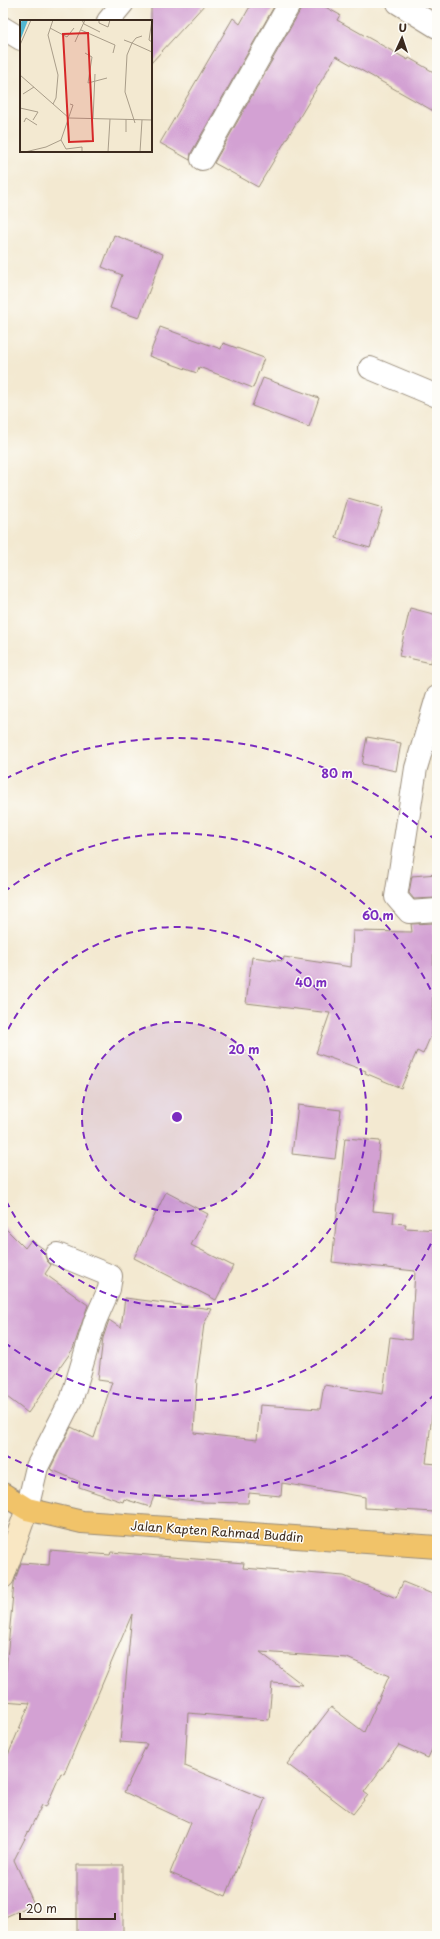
<svg xmlns="http://www.w3.org/2000/svg" width="440" height="1939" font-family="'Playpen Sans',sans-serif">
<style>
.building{fill:#d3a1d3}
.lines{fill:none;stroke-linecap:round;stroke-linejoin:round}
.street-casing{stroke:#978a78;stroke-width:24}
.secondary-casing{stroke:#978a78;stroke-width:24}
.primary-casing{stroke:#978a78;stroke-width:24}
.street{stroke:#fff;stroke-width:22}
.secondary{stroke:#f9e7c3;stroke-width:22}
.primary{stroke:#f1c369;stroke-width:22}
.ring{fill:none;stroke:#7b2cbf;stroke-width:2;stroke-dasharray:7 5}
.labels{text-anchor:middle;stroke-width:3;stroke-linejoin:round;paint-order:stroke}
.street-label{font-size:12px;fill:#3b2a1e;stroke:#fdfcf7}
.inset-road{fill:none;stroke:#a99d89;stroke-width:1}
.view{fill:#d62828;fill-opacity:0.15;stroke:#d62828;stroke-width:2}
.inset-edge{fill:none;stroke:#3b2a1e;stroke-width:2}
.centre{fill:#7b2cbf;stroke:#fdfcf7;stroke-width:2}
.ring-label{font-size:12px;text-anchor:middle;font-weight:bold;fill:#7b2cbf;stroke:#fdfcf7;stroke-width:3;stroke-linejoin:round;paint-order:stroke}
</style>
<rect width="100%" height="100%" fill="#fdfcf7"/>
<filter id="ink" filterUnits="userSpaceOnUse"><feTurbulence type="fractalNoise" baseFrequency=".025" numOctaves="2"/><feDisplacementMap in="SourceGraphic" scale="8" xChannelSelector="R" yChannelSelector="G"/><feConvolveMatrix kernelMatrix="1 2 1 2 8 2 1 2 1" color-interpolation-filters="sRGB"/></filter>
<filter id="wash" filterUnits="userSpaceOnUse"><feTurbulence type="fractalNoise" baseFrequency=".012" numOctaves="4" result="noise"/><feDisplacementMap in="SourceGraphic" scale="16" xChannelSelector="R" yChannelSelector="G"/><feGaussianBlur stdDeviation="0.9" result="paint"/><feColorMatrix in="noise" values="0 0 0 0 0 0 0 0 0 0 0 0 0 0 0 0 0 1.4 0 .05"/><feComposite in="paint" operator="in"/></filter>
<g filter="url(#wash)">
<rect width="100%" height="100%" fill="#f3e9d1"/>
<g id="blocks">
<path class="building" d="M151,3H206L151,63Z
M252,3H276L191,153L190,160L160,143L233,18L240,24Z
M302,3H318L340,15L337,20L408,60L409,58L437,74V113L336,56L258,187L214,163L301,9Z
M114,235L163,254L139,318L110,308L122,275L102,267Z
M160,327L221,349L223,343L264,358L253,388L199,367L197,373L149,356Z
M263,378L319,398L309,427L252,406Z
M348,498L383,508L370,548L336,538Z
M410,608L437,615V638L431,663L399,656Z
M367,737L401,743L396,771L362,764Z
M437,874V898L414,899L409,893L412,876Z
M434,923L432,1033L423,1054L417,1051L401,1088L365,1073L366,1071L316,1053L330,1013L246,1003L252,957L283,961L284,957L351,967L353,931L412,932L411,924Z
M298,1105L341,1110L335,1159L292,1154Z
M345,1138L380,1141L373,1211L394,1213L393,1223L406,1224L405,1228L437,1230V1375L426,1463L437,1464L435,1512L365,1508V1497L282,1483L281,1496L249,1493L248,1503L202,1502L154,1496L150,1507L124,1499L123,1502L79,1487L80,1482L50,1469L71,1427L94,1438L112,1382L98,1380L103,1338L109,1320L121,1328L125,1298L212,1309L204,1324L197,1378L194,1433L257,1440L260,1405L320,1409L324,1385L383,1394L390,1337L411,1340L415,1271L332,1262Z
M166,1192L208,1214L191,1245L233,1266L216,1300L134,1258Z
M3,1226L25,1248L31,1240L45,1250V1256L47,1261L51,1265L45,1274L88,1305L73,1349L28,1413L3,1394Z
M50,1550L110,1555L111,1552L244,1563L243,1568L344,1576L396,1598L403,1582L437,1596V1738L428,1758L399,1745L364,1792L368,1795L353,1814L287,1764L331,1707L364,1732L389,1676L347,1658L260,1652L303,1685L272,1683L269,1720L188,1713L185,1766L265,1799L226,1896L170,1873L191,1823L124,1792L147,1744L120,1742L132,1614L64,1774L61,1773L46,1807L42,1805L14,1860L34,1904L3,1918V1767L30,1703L3,1701L14,1583L21,1563L49,1565Z
M77,1865H123V1936H77Z"/>
</g>
</g>
<g filter="url(#ink)">
<use href="#blocks" fill-opacity="0" stroke="#978a78" stroke-width="1"/>
<g class="lines">
<g class="street-casing">
<path id="street" d="M398,3L437,27
M108,21L123,3
M3,28L21,39
M202,159L290,3
M370,368L437,396
M437,697L416,768L396,897L409,912L437,910
M27,1509L37,1467L72,1398L95,1321L109,1289L111,1276L57,1254"/>
</g>
<g class="secondary-casing">
<path id="secondary" d="M3,1577L27,1509"/>
</g>
<g class="primary-casing">
<path id="primary" d="M3,1494L27,1509L82,1522L437,1547"/>
</g>
<use href="#street" class="street"/>
<use href="#secondary" class="secondary"/>
<use href="#primary" class="primary"/>
</g>
</g>
<circle cx="177" cy="1117" r="95" fill="#7b2cbf" fill-opacity=".12"/>
<g class="ring">
<circle cx="177" cy="1117" r="95"/>
<path d="M3 1040A190 190 0 1 1 3 1194"/>
<path d="M436 1233A284 284 0 0 1 4 1342M4 892A284 284 0 0 1 436 1001"/>
<path d="M435 1394A379 379 0 0 1 5 1455M5 779A379 379 0 0 1 435 840"/>
</g>
<g class="labels">
<g class="street-label">
<text transform="translate(217 1532) rotate(4)" y="4">Jalan Kapten Rahmad Buddin</text>
</g>
</g>
<g transform="translate(20 20)">
<rect width="132" height="132" fill="#f3e9d1"/>
<path d="M2,0H8L0,21V5Z" fill="#52b7d1"/>
<path class="inset-road" d="M62,0L64,4L80,12M79,0V3L88,7L90,0M132,0L129,20L132,22M30,8L47,17L54,8M61,10L95,25L93,33M122,16L116,18L112,23L132,32M104,20L112,23L107,35L105,72L115,103M55,22L65,0M0,25L11,0M65,33L72,37L68,63L87,58M0,55L49,98L132,100M3,74L14,67M33,84L36,78L38,55L28,15L33,0M0,88L18,92L13,100M73,99L75,54M4,102L6,98L17,105M106,112V99M41,120L46,129L62,127V132M5,132L26,127L41,120L53,85L50,84M88,132L90,99M120,132L122,100"/>
<path class="view" d="M68,13L73,121L49,122L43,14Z"/>
<rect width="132" height="132" class="inset-edge"/>
</g>
<circle cx="177" cy="1117" r="6" class="centre"/>
<g class="ring-label">
<text x="337" y="778">80 m</text>
<text x="378" y="920">60 m</text>
<text x="311" y="987">40 m</text>
<text x="244" y="1054">20 m</text>
</g>
<rect width="440" height="1939" fill="none" stroke="#fdfcf7" stroke-width="16"/>
<g transform="translate(402 38) rotate(3)" stroke="#fdfcf7" stroke-width="3" paint-order="stroke">
<path d="M0-3L7 15L0 10L-7 15Z" fill="#3b2a1e"/>
<text y="-6" font-size="11" font-weight="bold" text-anchor="middle" fill="#3b2a1e">U</text>
</g>
<path d="M20 1913v6h95v-6" fill="none" stroke="#3b2a1e" stroke-width="2"/>
<text x="26" y="1913" font-size="12" fill="#3b2a1e" stroke="#fdfcf7" stroke-width="3" paint-order="stroke">20 m</text>
</svg>
